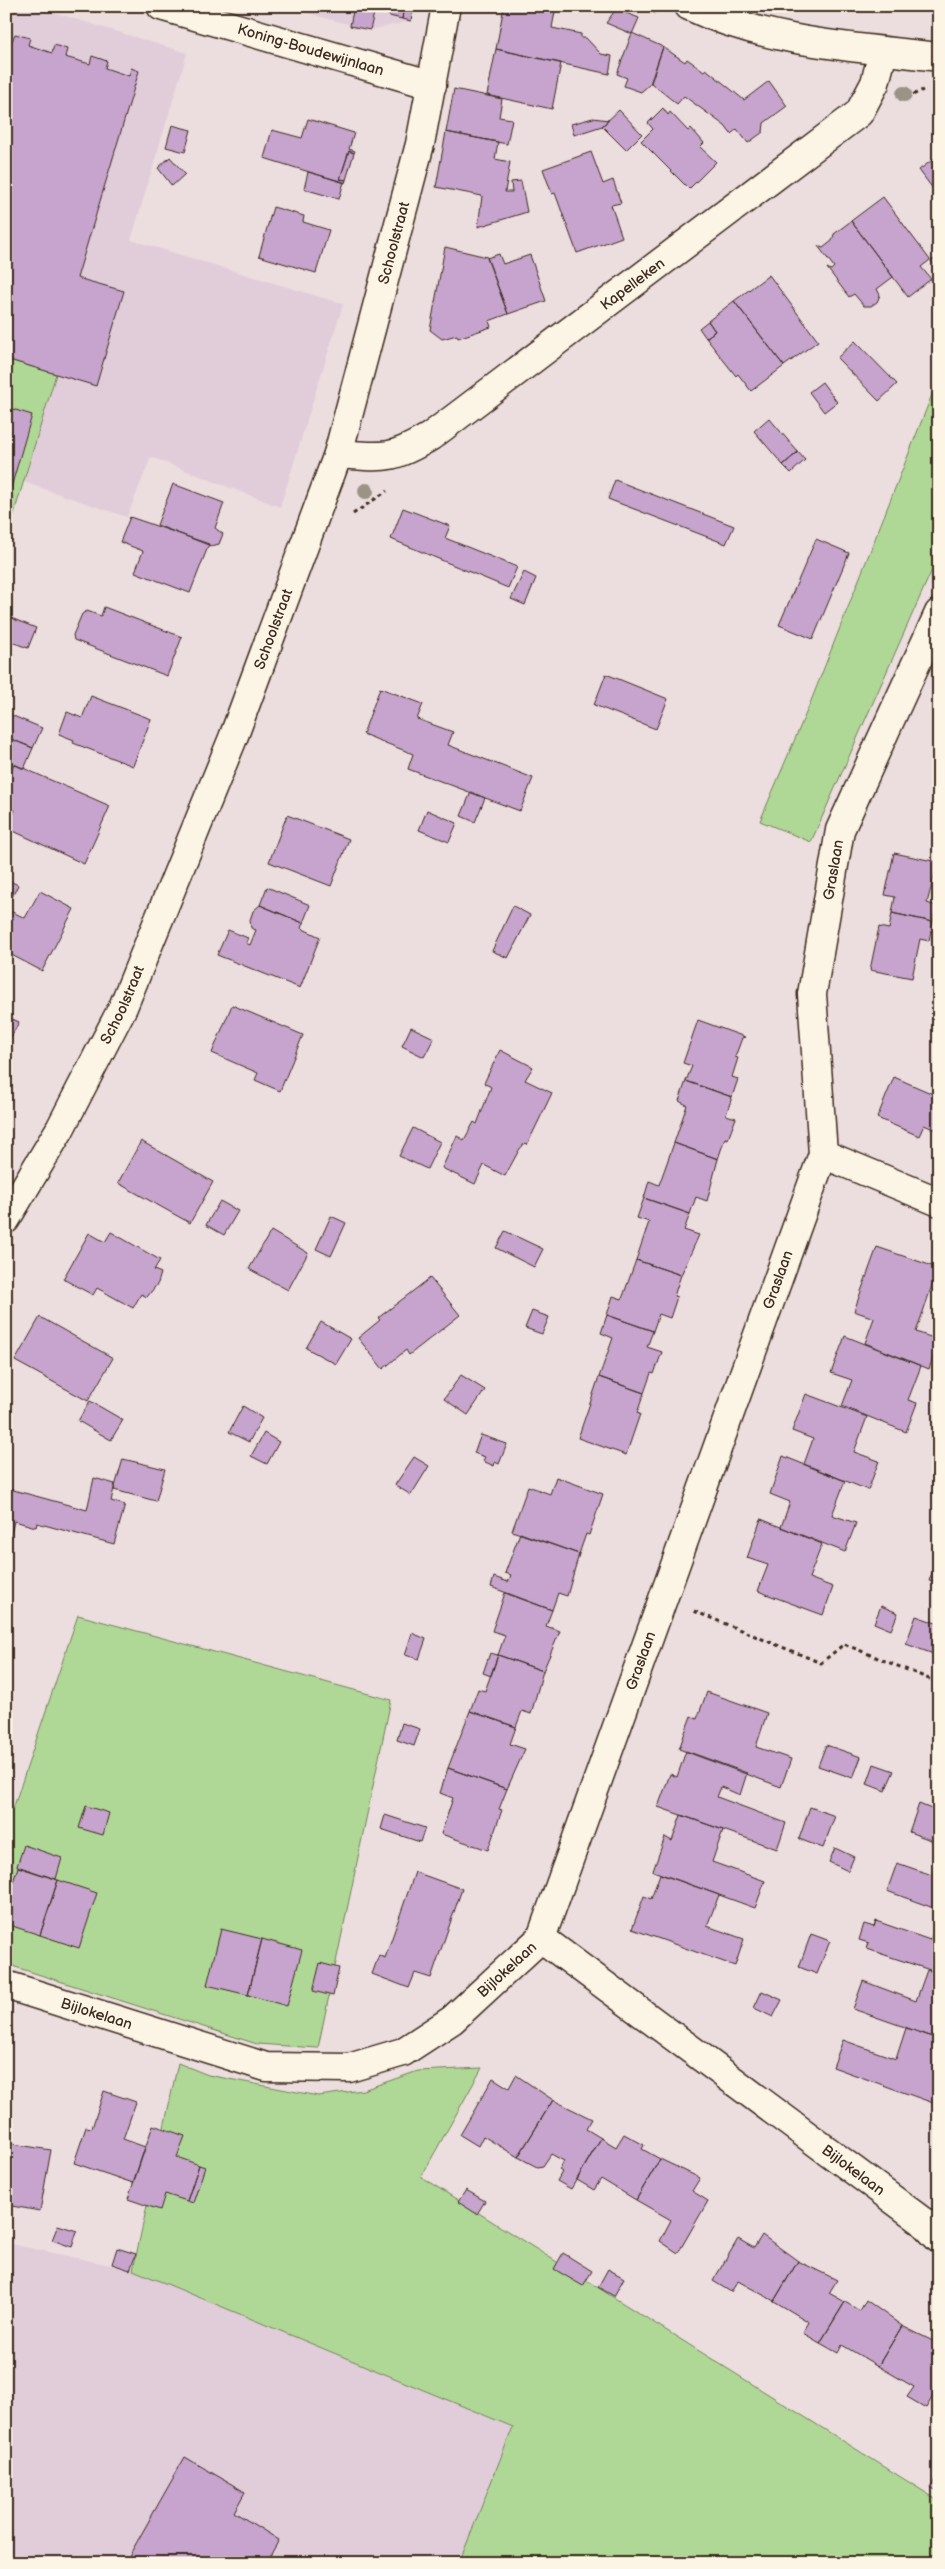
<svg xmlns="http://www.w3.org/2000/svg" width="945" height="2569" font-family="'Balsamiq Sans',sans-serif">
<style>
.built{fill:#e1ccd9}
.green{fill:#afd896;stroke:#75815a}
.building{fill:#c6a4ce;stroke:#3b2a1e}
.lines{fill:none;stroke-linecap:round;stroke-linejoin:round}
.minor-casing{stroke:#3b2a1e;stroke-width:31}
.path{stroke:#3b2a1e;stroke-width:3;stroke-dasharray:4 4;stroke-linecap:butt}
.minor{stroke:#fcf5e5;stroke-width:28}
.tree{fill:#9b9385}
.labels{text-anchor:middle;stroke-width:4.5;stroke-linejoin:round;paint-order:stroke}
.street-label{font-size:15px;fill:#3b2a1e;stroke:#fcf5e5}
</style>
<rect width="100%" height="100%" fill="#ecddde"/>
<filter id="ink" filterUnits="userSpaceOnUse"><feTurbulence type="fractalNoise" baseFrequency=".02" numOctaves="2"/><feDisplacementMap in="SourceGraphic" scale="10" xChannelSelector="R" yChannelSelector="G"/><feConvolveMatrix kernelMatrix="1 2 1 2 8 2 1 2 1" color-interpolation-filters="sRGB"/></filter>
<g filter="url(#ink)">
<path class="built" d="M6,6H32L187,53L131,240L343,304L280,507L151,457L127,517L24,482L56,374L6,359Z
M281,6H413L411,21L370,30Z
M6,2243L133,2270L513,2427L459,2563H6Z"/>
<path class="green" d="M6,359L56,374L6,540Z
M939,377V554L811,842L760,821L809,706Z
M78,1615L391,1700L318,2048L257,2044L6,1964V1807L13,1809Z
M178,2063L208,2075L318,2096L363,2090L418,2071L482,2068L421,2177L939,2501V2563H459L513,2427L133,2270Z"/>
<path class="building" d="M302,6H323L321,12Z
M354,6H404L402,19L389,16V12L375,9L370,30L350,26Z
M404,6H413L411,21L402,19Z
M504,6H556L552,28L581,34V38H586L601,54L612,56L609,74L496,49Z
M616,9L639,18L632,34L606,23Z
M632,33L663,47L650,84L641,92L624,86L627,78L617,74Z
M15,34L30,38L28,45L52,53L54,45L67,49L65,57L90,64L92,56L107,61L105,68L129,76L131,68L139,71L77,278L124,291L96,386L6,359V39L12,41Z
M663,47L685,62L687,59L704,71L706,69L744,100L769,81L787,106L764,123L763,132L748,143L737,129L731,134L725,126L684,96L677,104L651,83Z
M496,49L561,63L552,109L487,95Z
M454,89L502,99L499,117L512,119L507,144L446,132Z
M663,108L668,115L670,112L688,131L691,128L704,143L700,147L716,162L689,189L641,141L653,129L648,123Z
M619,110L642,134L626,150L602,126Z
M593,118L609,120L602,126L574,135L571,124Z
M308,119L354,133L349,149L355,151L354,153L349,151L340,179L346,180L345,183L264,158L272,130L302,138Z
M172,125L191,130L185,152L166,147Z
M446,132L498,142L495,159L510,162L505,192H512L511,182L521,181L527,212L478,227L482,196L436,187Z
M349,151L354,153L346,180L340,179Z
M591,152L603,184L613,180L621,203L611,205L622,237L577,253L555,193L552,194L543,169Z
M939,155V197L919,170Z
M170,157L185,174L172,186L158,168Z
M308,172L344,182L339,199L304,189Z
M883,197L930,260L921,267L931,279L908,297L851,221Z
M273,207L304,216L303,222L329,230L316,273L259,256Z
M851,221L893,277L877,289L880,295L877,302L871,306H864L854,294L849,297L827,268L831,270L834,267L818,246L823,248L832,241L834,234Z
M445,247L487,257L508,314L489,321L491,327L458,338L457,335L442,339L430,330Z
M499,254L503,264L530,255L546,301L508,314L487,258Z
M939,256V272L931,261Z
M769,275L818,341L784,366L734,301Z
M734,301L784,366L751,391L738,374L736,376L706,338L715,331L708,321Z
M708,321L715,331L706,338L699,328Z
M855,341L897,384L879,401L837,358Z
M822,382L837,402L824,412L809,392Z
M6,407L32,415L6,505Z
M769,418L798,452L783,465L754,431Z
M798,452L805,460L791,473L783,465Z
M615,480L734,526L726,544L608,499Z
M173,484L224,503L215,528L223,534L219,544L211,546L157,525Z
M403,508L450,526L445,538L517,567L508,588L391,539Z
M130,517L209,544L190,593L135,572L143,551L120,542Z
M816,539L849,553L813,639L779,625Z
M524,572L536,578L525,605L511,599Z
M104,607L182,637L167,676L74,640L73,635L82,614L87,611L101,616Z
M6,616L36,628L28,648L6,640Z
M606,674L668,699L656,729L594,705Z
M380,688L423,704L417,719L453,732L448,745L533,778L520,811L408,769L413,754L363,734Z
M91,696L151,719L133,766L73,743L74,740L59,734L67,712L82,718Z
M6,713L42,728L33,748L6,737Z
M6,737L33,748L24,769L6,761Z
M14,764L110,806L84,864L7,828L15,810L6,806V780Z
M471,792L485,798L475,822L461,816Z
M427,810L457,823L449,842L419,830Z
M287,815L349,839L331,886L269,862Z
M894,853L938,862L927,903L936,906L933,922L892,913L895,897L885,895Z
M6,879L18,885L6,909L25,918L40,891L74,909L42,971L6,952Z
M267,887L310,905L303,923L260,905Z
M260,905L303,923L301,928L320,937L300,988L217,955L228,930L248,938L246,943L250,945L256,930L251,928L250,920L253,911Z
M513,906L530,915L508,958L492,951Z
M892,913L933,922L929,941L920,939L912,978L870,970L879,927L889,929Z
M232,1005L303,1035L280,1091L255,1080L258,1073L212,1053Z
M6,1016L19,1022L6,1047Z
M698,1020L745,1037L742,1038L735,1057L738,1058L732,1077L738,1079L732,1097L686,1081L692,1066L683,1063Z
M411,1027L434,1038L424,1057L402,1046Z
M500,1050L533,1067L525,1080L552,1093L527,1145L525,1143L519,1150L505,1176L484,1165L475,1184L442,1168L457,1136L464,1140L474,1122L477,1124L491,1087L484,1083Z
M894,1077L933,1094L937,1084L939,1085L938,1131L924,1125L919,1136L877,1118Z
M686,1081L732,1097L726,1115L736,1118L728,1139L725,1138L718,1159L674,1143L687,1105L679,1101Z
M413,1128L440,1142L427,1169L399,1156Z
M141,1141L213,1182L190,1223L118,1183Z
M674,1143L718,1159L707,1201L696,1197L690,1214L644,1198L649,1181L659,1185Z
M644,1198L690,1214L684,1230L699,1235L681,1275L636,1260L649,1222L637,1218Z
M220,1201L238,1211L224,1235L206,1225Z
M331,1216L346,1223L331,1256L316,1249Z
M271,1231L308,1253L288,1290L249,1269Z
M505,1231L543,1249L534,1267L496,1248Z
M111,1232L160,1260L154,1270L161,1273L158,1283L147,1297L141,1294L133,1308L97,1288L93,1295L63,1279L89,1233L105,1242Z
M877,1247L938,1268L916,1332L939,1340L929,1369L865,1343L874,1318L854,1311Z
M636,1260L681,1275L674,1296L677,1297L670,1318L659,1314L653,1331L607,1315L613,1296L622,1299Z
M430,1278L460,1315L409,1355L406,1350L383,1369L358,1338L380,1320L378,1318Z
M532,1311L549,1317L542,1334L525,1328Z
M607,1315L653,1331L647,1347L662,1352L654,1374L651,1373L644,1393L599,1377L613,1338L601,1333Z
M40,1317L113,1358L88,1401L15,1361Z
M321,1322L351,1339L336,1364L306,1348Z
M845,1336L921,1366L908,1400L917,1403L906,1432L842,1406L852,1380L831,1373Z
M461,1375L485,1390L468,1415L444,1399Z
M599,1377L644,1393L637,1413L640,1414L626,1455L578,1438Z
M806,1394L867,1417L854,1452L879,1461L868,1490L804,1464L813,1439L792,1431Z
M90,1401L123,1420L111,1440L78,1421Z
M243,1406L262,1418L249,1442L229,1432Z
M264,1433L279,1442L267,1464L251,1456Z
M481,1435L507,1444L499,1464L495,1462L494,1466L483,1461L485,1457L474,1453Z
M783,1456L845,1481L832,1515L856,1523L845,1552L781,1527L790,1502L770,1494Z
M414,1457L429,1466L411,1495L395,1485Z
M123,1459L165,1469L156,1501L114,1490Z
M556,1477L603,1494L589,1535L586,1534L579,1554L512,1531L528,1486L550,1494Z
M94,1478L115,1484L111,1501L125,1505L114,1544L37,1523L36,1527L14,1521L6,1556V1488L87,1510Z
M761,1519L822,1544L809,1578L833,1587L823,1615L758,1591L768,1565L747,1558Z
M520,1533L579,1554L567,1596L558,1593L552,1610L491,1587L494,1577L508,1582L511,1575L505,1573Z
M939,1554V1584L929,1581Z
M505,1593L552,1610L546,1626L560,1631L543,1671L498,1655L505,1635L492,1631Z
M881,1606L898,1613L891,1630L874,1623Z
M916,1616L939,1624V1656L906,1644Z
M412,1633L426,1639L419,1659L405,1655Z
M490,1653L498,1655L491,1676L483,1673Z
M498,1655L543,1671L531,1714L522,1711L516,1727L470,1711L478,1689L485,1691Z
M707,1692L767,1713L756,1747L791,1759L781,1787L679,1749L691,1716L697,1719Z
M470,1711L516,1727L510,1744L525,1749L507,1789L448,1768Z
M402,1723L420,1729L414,1746L397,1740Z
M826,1745L861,1757L853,1778L818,1766Z
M686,1751L747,1773L740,1795L721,1787L717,1797L786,1823L777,1849L658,1807L670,1774L677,1777Z
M874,1764L894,1771L885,1791L867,1784Z
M448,1768L507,1789L499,1809L502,1810L488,1850L441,1834L453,1798L440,1793Z
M919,1804L939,1812V1843L909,1832Z
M86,1806L109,1813L103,1835L79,1828Z
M810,1807L835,1816L823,1848L799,1839Z
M385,1815L425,1828L420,1842L381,1829Z
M681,1815L723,1830L712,1862L765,1881L755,1908L653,1871L665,1837L672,1841Z
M24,1845L62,1858L56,1879L17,1866Z
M835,1848L854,1857L848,1871L829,1862Z
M939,1854V1910L887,1891L897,1863L932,1875Z
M18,1867L58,1880L40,1935L6,1924V1903Z
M415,1872L462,1889L431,1978L415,1973L409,1988L372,1974L379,1955L385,1958Z
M660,1874L719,1895L707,1926L744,1939L735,1966L632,1929L644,1896L651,1899Z
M58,1880L97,1893L79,1948L40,1935Z
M939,1915V1973L867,1949L869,1943L859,1940L864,1924L874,1927L876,1921L930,1940Z
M221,1929L262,1939L248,1995L207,1985Z
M811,1934L830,1941L817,1974L799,1967Z
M262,1939L302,1950L287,2006L248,1995Z
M320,1963L339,1968L333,1996L313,1991Z
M927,1970L939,1973V2039L853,2009L863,1981L916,2001Z
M762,1991L782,2000L773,2017L754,2008Z
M906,2028L939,2039V2095L936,2104L833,2067L843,2040L896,2059Z
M516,2075L553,2100L518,2157L483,2136L478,2146L460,2135L493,2078L509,2088Z
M104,2091L136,2102L123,2139L145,2147L133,2183L74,2163L86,2127L92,2128Z
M553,2100L592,2119L586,2129L601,2138L571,2189L557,2181L562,2172L559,2170L564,2161L551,2154L543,2166L537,2167L518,2157Z
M153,2125L185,2136L177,2157L199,2165L187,2201L165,2194L160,2210L128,2199Z
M624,2134L644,2145L642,2149L660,2159L636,2200L601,2179L594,2190L577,2180L601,2138L616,2147Z
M6,2143L51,2150L40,2211L6,2205Z
M660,2159L700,2178L692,2191L708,2201L678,2253L660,2241L671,2220L636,2200Z
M199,2165L205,2167L193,2203L187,2201Z
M466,2190L485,2201L477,2214L458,2202Z
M58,2225L77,2231L72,2247L52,2240Z
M762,2235L798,2261L774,2301L738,2281L731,2292L713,2281L738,2239L754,2248Z
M117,2248L136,2254L130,2270L112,2264Z
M563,2253L592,2271L583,2286L554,2269Z
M798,2261L837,2280L829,2293L845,2302L820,2343L803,2333L809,2322L774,2301Z
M608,2269L624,2278L614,2296L598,2287Z
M866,2300L902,2326L878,2366L842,2345L838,2353L820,2343L845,2302L860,2311Z
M902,2326L939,2344V2349L934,2358L939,2361V2386L926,2408L907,2397L914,2387L878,2366Z
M185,2457L245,2492L234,2512L279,2540L266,2563H125Z
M939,2474V2492L930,2487Z"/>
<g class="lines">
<g class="minor-casing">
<g id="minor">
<path id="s1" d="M161,6L432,85"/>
<path d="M689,6C766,43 856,47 939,57"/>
<path id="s2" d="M338,454C384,457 390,461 431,436L859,113L875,83L883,52"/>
<path d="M823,1154L939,1202"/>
<path id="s3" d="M6,1219L60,1129L123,1007L233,738L338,454L420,144L446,6"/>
<path id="s4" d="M541,1938L922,2221L939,2239"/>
<path id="s5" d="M6,1985L266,2067L349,2068L403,2052L452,2020L541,1938L823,1154L812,994L840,830L939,613"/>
</g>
</g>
<path class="path" d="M645,6L656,13
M906,98L923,90
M353,514L387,491
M694,1611L821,1663L844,1644L939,1683"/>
<use href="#minor" class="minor"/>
</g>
<g class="tree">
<circle cx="904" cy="94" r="8"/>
<circle cx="366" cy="491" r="8"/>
</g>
</g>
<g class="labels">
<g class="street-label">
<text dy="5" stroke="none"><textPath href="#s1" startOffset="156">Koning-Boudewijnlaan</textPath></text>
<text dy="5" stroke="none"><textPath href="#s3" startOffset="1054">Schoolstraat</textPath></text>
<text dy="5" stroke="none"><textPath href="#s2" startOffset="350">Kapelleken</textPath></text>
<text dy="5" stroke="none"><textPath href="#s3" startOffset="649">Schoolstraat</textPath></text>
<text dy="5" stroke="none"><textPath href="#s5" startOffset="1711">Graslaan</textPath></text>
<text dy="5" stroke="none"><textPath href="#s3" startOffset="244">Schoolstraat</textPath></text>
<text dy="5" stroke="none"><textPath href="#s5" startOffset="1291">Graslaan</textPath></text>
<text dy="5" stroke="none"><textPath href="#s5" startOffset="886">Graslaan</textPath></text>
<text dy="5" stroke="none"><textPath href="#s5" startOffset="545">Bijlokelaan</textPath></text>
<text dy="5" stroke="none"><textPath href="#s5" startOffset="95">Bijlokelaan</textPath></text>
<text dy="5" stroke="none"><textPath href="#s4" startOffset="389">Bijlokelaan</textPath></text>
</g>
</g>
<rect width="945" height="2569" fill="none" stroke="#fcf5e5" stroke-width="25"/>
<rect x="12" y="12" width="920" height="2544" fill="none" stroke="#3b2a1e" stroke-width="2" filter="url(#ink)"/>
</svg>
